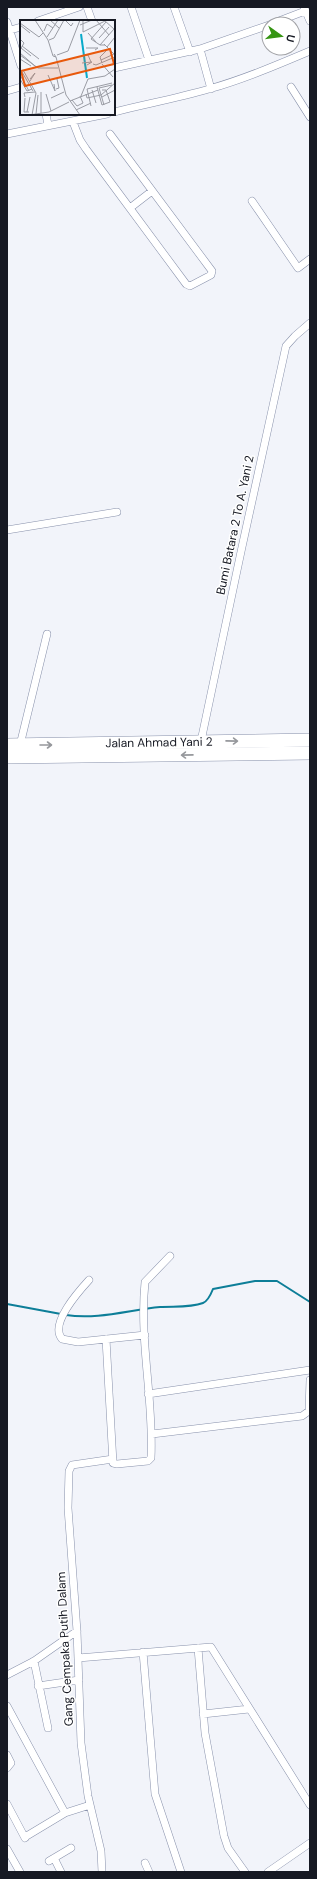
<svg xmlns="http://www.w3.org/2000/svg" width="317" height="1879" font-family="'DM Sans',sans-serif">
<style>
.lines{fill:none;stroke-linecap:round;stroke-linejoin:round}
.stream{stroke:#0d7e98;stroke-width:2}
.street-casing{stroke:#8891ab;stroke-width:8}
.highway-casing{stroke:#8891ab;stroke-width:14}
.street{stroke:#fff;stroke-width:7}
.highway{stroke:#fff;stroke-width:13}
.oneway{stroke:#96989c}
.labels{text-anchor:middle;stroke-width:3;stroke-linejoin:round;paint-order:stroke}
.street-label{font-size:12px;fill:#161923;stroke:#fff}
.inset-river{fill:none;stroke:#09aaca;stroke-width:2}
.inset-road{fill:none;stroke:#9a9ca4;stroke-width:1}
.view{fill:#e8590c;fill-opacity:0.15;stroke:#e8590c;stroke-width:2}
.inset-edge{fill:none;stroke:#161923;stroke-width:2}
</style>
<rect width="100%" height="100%" fill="#f2f4fa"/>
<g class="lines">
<path class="stream" d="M7,1304L61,1314
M66,1315C97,1320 129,1310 160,1307C174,1306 190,1308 203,1303C208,1301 211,1294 213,1289L255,1281H277L310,1302"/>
<g class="street-casing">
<path id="street" d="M87,7L92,21
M131,7L149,60
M174,7L190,52
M304,7L310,21
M38,21L79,7
M7,22L21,66
M271,24L305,11
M7,31L21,27
M200,49L211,89
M114,68L200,49L269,25
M291,87L310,117
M7,91L21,87
M114,112C146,104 178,98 209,89C244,79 277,65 310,51
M46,114L48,125
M73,122L80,140L86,149L186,284L190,286L211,275L212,271L110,134
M7,134L107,114
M252,201L298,268L310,259
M130,208L152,191
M7,530L117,512
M201,741L242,547L286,346L295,336L310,323
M20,745L47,634
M89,1280C79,1291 49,1324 62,1339L78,1342L145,1335
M106,1339L113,1463L117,1464L148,1461L151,1458C154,1400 139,1341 145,1282L170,1256
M148,1394L310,1370
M152,1434L302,1416L309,1411L310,1380
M198,1648L205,1733L224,1836L228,1848L245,1872
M143,1652L155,1794L181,1872
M78,1658L211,1647L310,1805
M34,1661L48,1728
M7,1675L34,1661L77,1631
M38,1686L79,1680
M7,1706L65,1813
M203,1714L249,1709
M7,1755L11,1763L7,1768
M7,1804L25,1838
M25,1837L65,1813L90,1805
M7,1849L20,1872
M54,1858L61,1872
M49,1861L71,1848
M145,1863L149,1872
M102,1872L101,1851L88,1796L81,1743L77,1631L68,1508L69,1471L72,1465L113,1459
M268,1872L310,1843"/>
</g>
<g class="highway-casing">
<g id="highway">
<path id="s1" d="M7,745L310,740"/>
<path d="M7,757L310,753"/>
</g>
</g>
<use href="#street" class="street"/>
<use href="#highway" class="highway"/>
</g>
<defs><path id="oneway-shaft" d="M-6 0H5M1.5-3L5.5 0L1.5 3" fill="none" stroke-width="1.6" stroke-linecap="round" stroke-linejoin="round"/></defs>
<g class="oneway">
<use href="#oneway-shaft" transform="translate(232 741) rotate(1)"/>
<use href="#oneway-shaft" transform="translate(46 745)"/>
<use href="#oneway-shaft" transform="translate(187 755) rotate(179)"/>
</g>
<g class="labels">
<g class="street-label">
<text transform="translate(235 525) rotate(-78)" y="4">Bumi Batara 2 To A. Yani 2</text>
<text dy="4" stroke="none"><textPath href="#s1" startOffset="152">Jalan Ahmad Yani 2</textPath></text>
<text transform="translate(65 1649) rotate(-93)" y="4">Gang Cempaka Putih Dalam</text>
</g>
</g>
<g transform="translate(20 20)">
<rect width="95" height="95" fill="#f2f4fa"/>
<path class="inset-river" d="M61,14L67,58"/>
<path class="inset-road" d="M15,0L28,20L33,36L36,37L34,34M30,0L39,8M45,0L51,6L53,3M63,0V12L85,1M76,0L89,15M84,0L95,10M0,3L19,17L23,13M0,5L10,13M60,5L72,0M24,11L27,4L33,8M68,13L76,22M27,17L38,0M79,18L89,7M0,19L4,23L0,30M29,20L34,18L44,0M84,24L95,35M80,25L71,19L86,2M85,25H80L94,9M2,26L19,39M87,27L95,17M1,28L11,36M66,28H78L75,30M0,33L16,47M0,35L18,48H38M37,35L48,31L60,0M61,36L68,35L71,42M36,37L46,75L60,95M0,39L11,46M81,40L94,34M62,43L72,42L67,45M82,43L80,37L88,29M73,44L76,45L95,37M82,44L93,57M2,52L13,71M0,53L3,50L16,73L12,95M0,55L9,71M28,55L35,71L34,64M0,59L7,71L12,69M10,61L15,53L10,59M77,67L82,85L90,82L86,70H82M79,68L84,85M79,68L92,65M36,69L39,68L37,59M72,70L76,83M26,74L31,91M66,74L67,78L81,75L95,63M61,76L68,59L85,56L95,49M5,77L4,73L15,72M82,77L95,70M5,78L4,92H9M31,78L44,72M52,80L57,86L63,83L60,76M50,81L78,70M71,86L67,69L92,63M56,90L71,83M7,92L10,77M21,93V72M16,94L18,75M9,95L29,92L49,82"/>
<path class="view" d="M90,29L94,44L5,66L1,51Z"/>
<rect width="95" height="95" class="inset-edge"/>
</g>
<rect width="317" height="1879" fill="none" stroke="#161923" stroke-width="16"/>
<g transform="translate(281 36) rotate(104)"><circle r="19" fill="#ffffff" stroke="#a2a3a7"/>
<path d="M0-3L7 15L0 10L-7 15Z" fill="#359412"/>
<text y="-6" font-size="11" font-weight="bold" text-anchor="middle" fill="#161923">U</text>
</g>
</svg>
